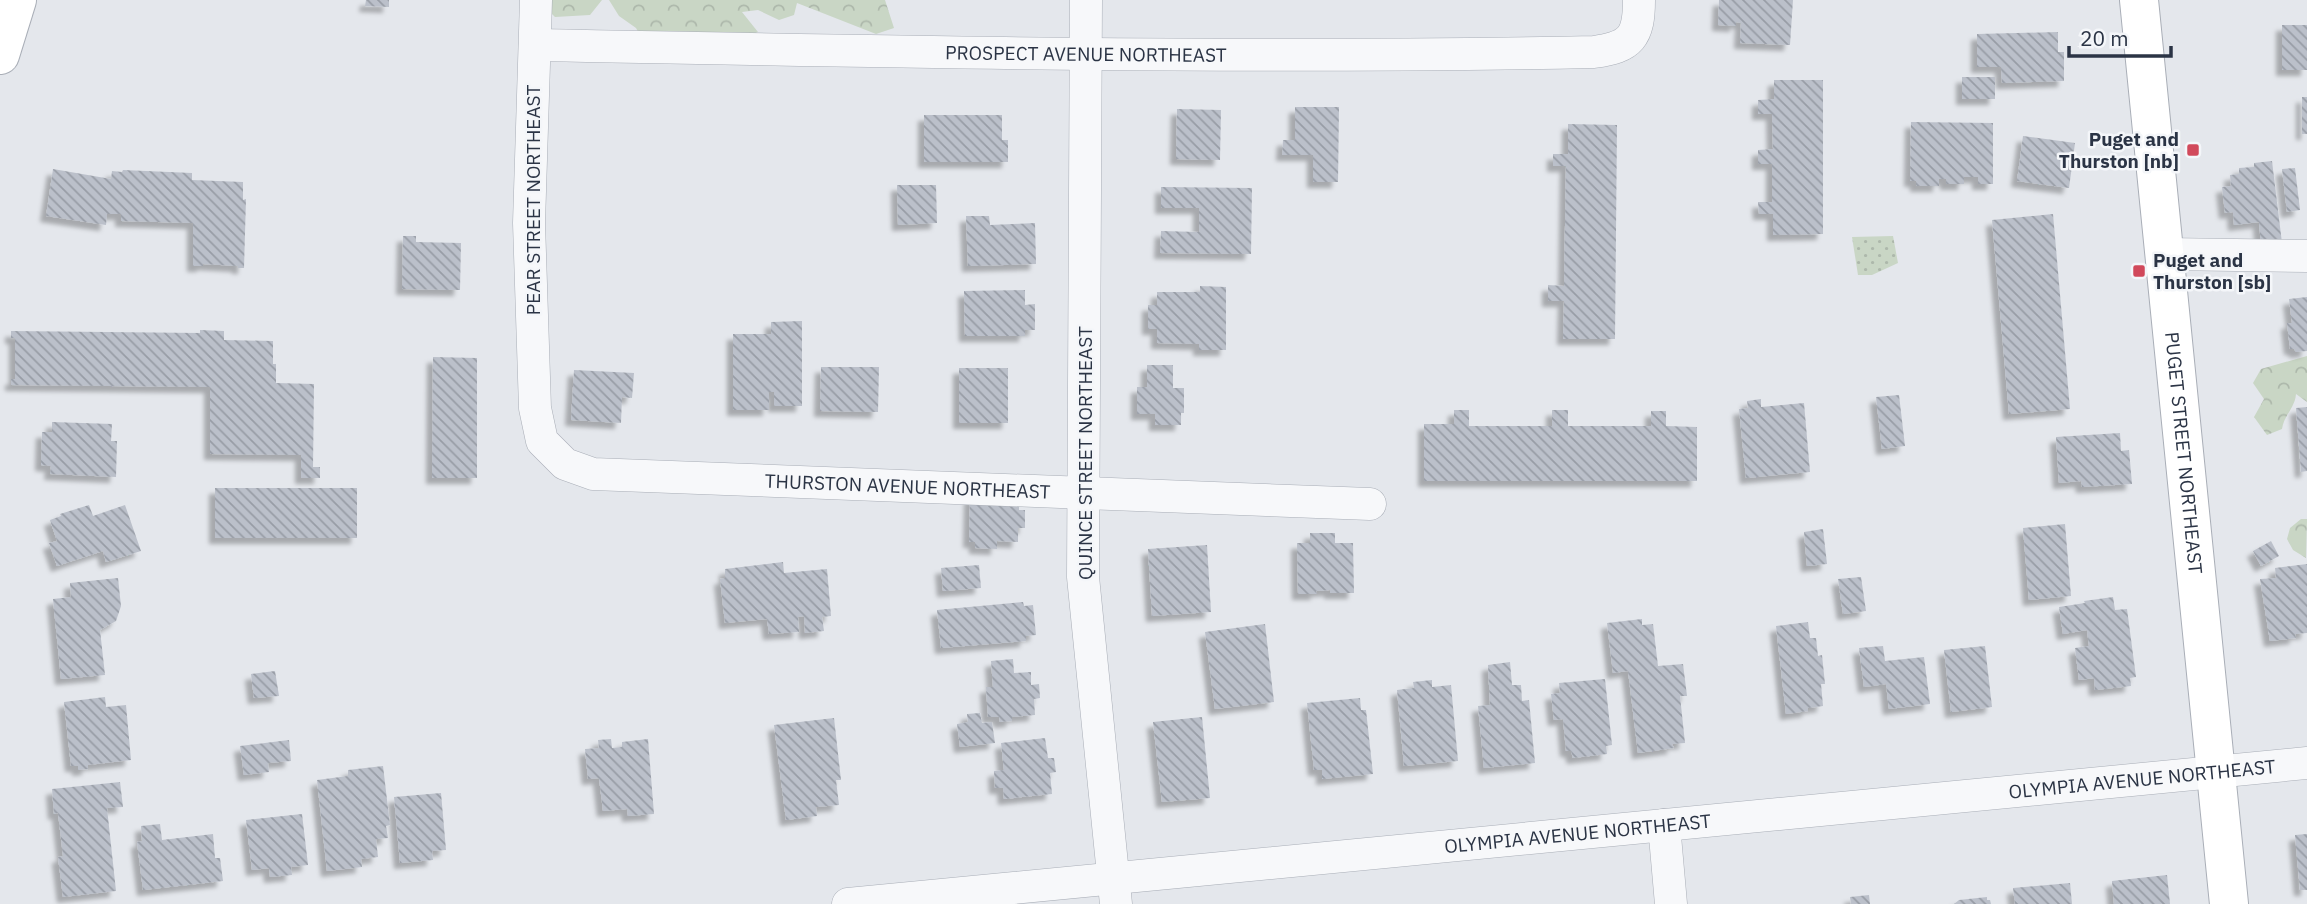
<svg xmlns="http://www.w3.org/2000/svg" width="2307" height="904" font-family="'IBM Plex Sans',sans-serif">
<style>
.grass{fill:url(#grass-dots)}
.forest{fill:url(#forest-crowns)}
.building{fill:url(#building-back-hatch);filter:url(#shadow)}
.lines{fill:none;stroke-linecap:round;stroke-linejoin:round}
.street-casing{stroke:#a9aeb7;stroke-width:33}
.secondary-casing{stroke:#a9aeb7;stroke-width:40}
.street{stroke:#f7f8fa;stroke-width:32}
.secondary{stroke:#fff;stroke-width:38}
.poi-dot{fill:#d1495b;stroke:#f4f6f9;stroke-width:2.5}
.labels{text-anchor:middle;stroke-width:5;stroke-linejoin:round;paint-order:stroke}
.street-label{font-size:19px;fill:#2b3445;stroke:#f4f6f9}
.poi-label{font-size:19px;font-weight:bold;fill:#2b3445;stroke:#f4f6f9;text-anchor:end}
</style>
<defs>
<pattern id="grass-dots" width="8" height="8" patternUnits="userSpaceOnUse" patternTransform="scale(1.75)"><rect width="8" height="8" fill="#c9d6c5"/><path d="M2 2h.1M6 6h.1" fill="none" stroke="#adb8ab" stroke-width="1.8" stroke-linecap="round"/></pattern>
<pattern id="forest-crowns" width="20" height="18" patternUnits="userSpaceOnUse" patternTransform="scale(1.75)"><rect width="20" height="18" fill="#c9d6c5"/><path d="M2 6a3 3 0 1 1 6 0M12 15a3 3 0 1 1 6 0" fill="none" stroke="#adb8ab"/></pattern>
<pattern id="building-back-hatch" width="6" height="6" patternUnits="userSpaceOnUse" patternTransform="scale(1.75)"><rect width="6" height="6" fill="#bbc0ca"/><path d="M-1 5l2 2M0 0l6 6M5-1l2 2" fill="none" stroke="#989da6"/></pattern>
<filter id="shadow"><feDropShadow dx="-6" dy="6" stdDeviation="2" flood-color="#0004"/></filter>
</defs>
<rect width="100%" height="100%" fill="#e4e7ec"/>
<path class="grass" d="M1893,236L1898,263L1872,275H1858L1852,237Z"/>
<path class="forest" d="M538,0H602L590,15L555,17Z
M609,0H885L894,28L876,34L797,3L794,15L779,20L758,10L742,12L758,32C739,40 724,39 704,32L690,38L644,43L636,28L619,16Z
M2307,356V402L2296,394C2295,408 2284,415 2282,429L2267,435L2254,417L2264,399L2253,383L2261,369Z
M2301,519H2307L2306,558L2293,550L2287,539L2290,528Z"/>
<path class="building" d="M366,0H389V7L365,6Z
M1719,0H1793L1790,45L1740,43L1741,23L1736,22V26L1718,25Z
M2282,25H2307V70H2282Z
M2058,32V52H2064V81L2002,83L2001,67H1977V34Z
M1962,77H1995V99H1962Z
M1774,80H1823V234L1773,235V214H1759L1758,202H1772V164H1758V150L1773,149L1772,114H1758V100L1774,99Z
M2302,97H2307V134H2302Z
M1295,107H1339L1338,182H1313V155H1282L1283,140H1295Z
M1177,109L1221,110L1220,160L1176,159Z
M924,115H1002V140H1008V162H924Z
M1911,122L1993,123V184H1978V177H1964V184H1946V179H1939V186H1916V181H1910Z
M1568,124L1617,125L1615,339H1563L1564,301H1548V285L1564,286L1566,166H1553V154H1568Z
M2023,136L2075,143L2069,188L2017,181Z
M2272,161L2282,243L2261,245L2259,222L2234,225L2233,212L2225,213L2222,187L2231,186L2230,175L2239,174V168L2254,167V163Z
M2295,168L2300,210L2287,212L2282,169Z
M53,169L111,179L112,171L122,172L123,170L192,173V180L243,182V200L246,199L244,268H238V266L203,264V266H193V223L121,221V214H107L106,225L46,216Z
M897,185H936L937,223L898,225Z
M1161,187L1252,188L1251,254L1160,253L1161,231L1199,232V208H1161Z
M2053,214L2070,409L2009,414L1992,220Z
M966,216H989L990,225L1035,223L1036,264L968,266Z
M403,236H416V242L461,243L460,290L402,289Z
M1200,286L1226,287V350H1199V344L1157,343V329H1148V305H1157V292H1200Z
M1025,290V305L1035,304V330H1025V336H965L964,291Z
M2307,297V351L2296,352L2294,349H2290L2287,323H2292L2289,299Z
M802,321V406H774V392H769V410H733V334H771V322Z
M200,330L224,331V340L273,341V364H276V383L314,384L313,467H320V478H301V455L210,454V387L11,385V379H15V338H11V331L200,333Z
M433,357L477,358V478H432Z
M1147,365H1173V388H1184V413H1181V425H1155V414H1137V387H1147Z
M821,367H879L878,412L820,411Z
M959,368H1008V423H959Z
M574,370L634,373L632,398L622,397L621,423L571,420Z
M1899,395L1905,446L1882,449L1876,397Z
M1761,399V407L1804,403L1810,472L1746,478L1739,409L1748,408L1747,401Z
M2307,407V471L2301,472L2296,408Z
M1454,410H1469V426H1552V410H1568V426H1651V411H1666V426L1697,427V481H1424V424H1454Z
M52,422L112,424L111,441H117L116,477L50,474L51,466L41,465L42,432H52Z
M2120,433L2121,451L2129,450L2132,484L2082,487L2081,481L2059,483L2056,437Z
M215,488H357V538H215Z
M970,496L1019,497V510H1025V528H1018V542L997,541V549L975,548V542H969Z
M89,505L93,516L125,505L141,551L106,562L103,551L57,566L49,543L57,541L50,520L61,516L60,514Z
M2065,524L2071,596L2029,600L2023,528Z
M1823,529L1827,564L1807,566L1804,532Z
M1310,533H1335V543H1353L1354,593H1330V590L1316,591L1317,594H1298L1297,543H1310Z
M2271,541L2279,556L2261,566L2253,551Z
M1207,545L1211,612L1152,616L1148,549Z
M783,562L784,573L827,569L831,616L822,617L824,631L805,633L804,616L798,617L799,632L769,634L767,619L725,623L720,579L725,578V569Z
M2307,564V633L2295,634L2296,638L2270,641L2260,579L2276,578L2275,568Z
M979,565L981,588L943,591L941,568Z
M1861,577L1866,611L1843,614L1838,579Z
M118,578L121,606L116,621L100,630L105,675L61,679L53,599L71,597L70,583Z
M2113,597L2115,610L2127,609L2136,677L2130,678L2131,686L2095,690L2094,678L2079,680L2075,648L2089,646L2087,630L2063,634L2059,607L2085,603L2084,601Z
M1023,602L1024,606L1033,605L1036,635L1026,636V641L941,648L937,610Z
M1642,619V625L1653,624L1658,666L1683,664L1687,696H1680L1685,743L1672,744L1674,748L1638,753L1628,671L1613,673L1607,623Z
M1808,622L1810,638H1816L1818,656L1822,655L1825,684H1821L1823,706L1808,708V711L1786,714L1776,626Z
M1265,624L1274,702L1215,709L1205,632Z
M1883,646L1885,661L1924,657L1930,704L1889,709L1886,684L1864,687L1859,648Z
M1985,646L1992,707L1951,712L1944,650Z
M1013,659L1014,673L1031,672V685L1039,684L1040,698L1034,699L1035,715L1012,717V721L1000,722L999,717H988L986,687H993L991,661Z
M1510,662L1512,685H1521L1522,701L1529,700L1535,763L1484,768L1478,706L1490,705L1488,665Z
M275,671L279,696L254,698L251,674Z
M1605,679L1612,745L1606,746L1607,754L1573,758L1571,751H1566L1563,719L1554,720L1551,694L1560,693L1559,683Z
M1432,680V687L1451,685L1458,761L1404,766L1397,690L1414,688L1413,682Z
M105,697L106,707L126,705L131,760L88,765V769L78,770V766H71L64,702Z
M1360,698L1361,710H1366L1373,774L1322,779V770H1314L1307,703Z
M980,713L982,723L992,722L995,743L960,747L957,724L968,722L967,714Z
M1202,717L1210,798L1162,802L1153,722Z
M834,718L841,780H836L839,805L816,807L817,816L786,820L774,725Z
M1045,738L1048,758H1054L1056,772L1050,773L1052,794L1004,799L1003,788H995L994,771L1004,770L1001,743Z
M611,739L612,748L622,747V742L648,739L654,814L628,816L627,809L603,811L599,778L588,779L585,749L599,748L598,740Z
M289,740L291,761L268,763L269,772L244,775L240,746Z
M383,766L390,825L386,826L388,838L376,839L378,857L361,859L362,867L327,871L317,780L348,776V770Z
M120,782L123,807L107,808L116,891L63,897L58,857L63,856L58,813L54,814L52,789Z
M441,793L446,850L432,851L433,860L400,863L394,797Z
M302,814L308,865L291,867L292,875L270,877L269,868L252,870L246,820Z
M160,824L162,840L213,834L215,858H220L223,881L143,890L137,842L142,841L141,826Z
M2307,834V890H2300L2295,835Z
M2167,875L2170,904H2114L2112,881Z
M2070,883L2072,904H2015L2013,888Z
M1869,895L1870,904H1851L1850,897Z
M1987,897V900H1990L1991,904H1954L1959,900Z"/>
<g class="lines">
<g class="street-casing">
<g id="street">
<path id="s1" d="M536,0L529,223L535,408L542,441L565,464L593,474L1370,504"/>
<path d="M1086,0L1083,577L1116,904"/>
<path id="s2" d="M535,45C888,52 1241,59 1594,52C1631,47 1639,37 1639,0"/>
<path d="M2165,254L2307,256"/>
<path d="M1664,825L1671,904"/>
<path id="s3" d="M848,904L2307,763"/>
</g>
</g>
<g class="secondary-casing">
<g id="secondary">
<path id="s4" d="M2139,0L2229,904"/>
<path d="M0,55L17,0"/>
</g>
</g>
<use href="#street" class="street"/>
<use href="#secondary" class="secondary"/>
</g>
<g class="poi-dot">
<rect x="2186" y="143" width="14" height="14" rx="3.5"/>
<rect x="2132" y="264" width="14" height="14" rx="3.5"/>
</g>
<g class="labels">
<g class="street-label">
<text dy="7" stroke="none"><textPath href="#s2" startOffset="551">PROSPECT AVENUE NORTHEAST</textPath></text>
<text transform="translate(533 200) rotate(-90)" y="7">PEAR STREET NORTHEAST</text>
<text dy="7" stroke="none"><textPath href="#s4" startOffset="455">PUGET STREET NORTHEAST</textPath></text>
<text transform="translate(1085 453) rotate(-90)" y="7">QUINCE STREET NORTHEAST</text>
<text dy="7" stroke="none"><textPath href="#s1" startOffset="819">THURSTON AVENUE NORTHEAST</textPath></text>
<text dy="7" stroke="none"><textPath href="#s3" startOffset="1300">OLYMPIA AVENUE NORTHEAST</textPath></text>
<text dy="7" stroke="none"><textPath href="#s3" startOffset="733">OLYMPIA AVENUE NORTHEAST</textPath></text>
</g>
<g class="poi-label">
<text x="2179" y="146">Puget and<tspan x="2179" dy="22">Thurston [nb]</tspan></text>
<text x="2153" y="267" text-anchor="start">Puget and<tspan x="2153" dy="22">Thurston [sb]</tspan></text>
</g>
</g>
<path d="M2069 46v10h102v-10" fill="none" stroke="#2b3445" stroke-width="3.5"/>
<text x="2080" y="46" font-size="21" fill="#2b3445" stroke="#f4f6f9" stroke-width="5" paint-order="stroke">20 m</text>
</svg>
